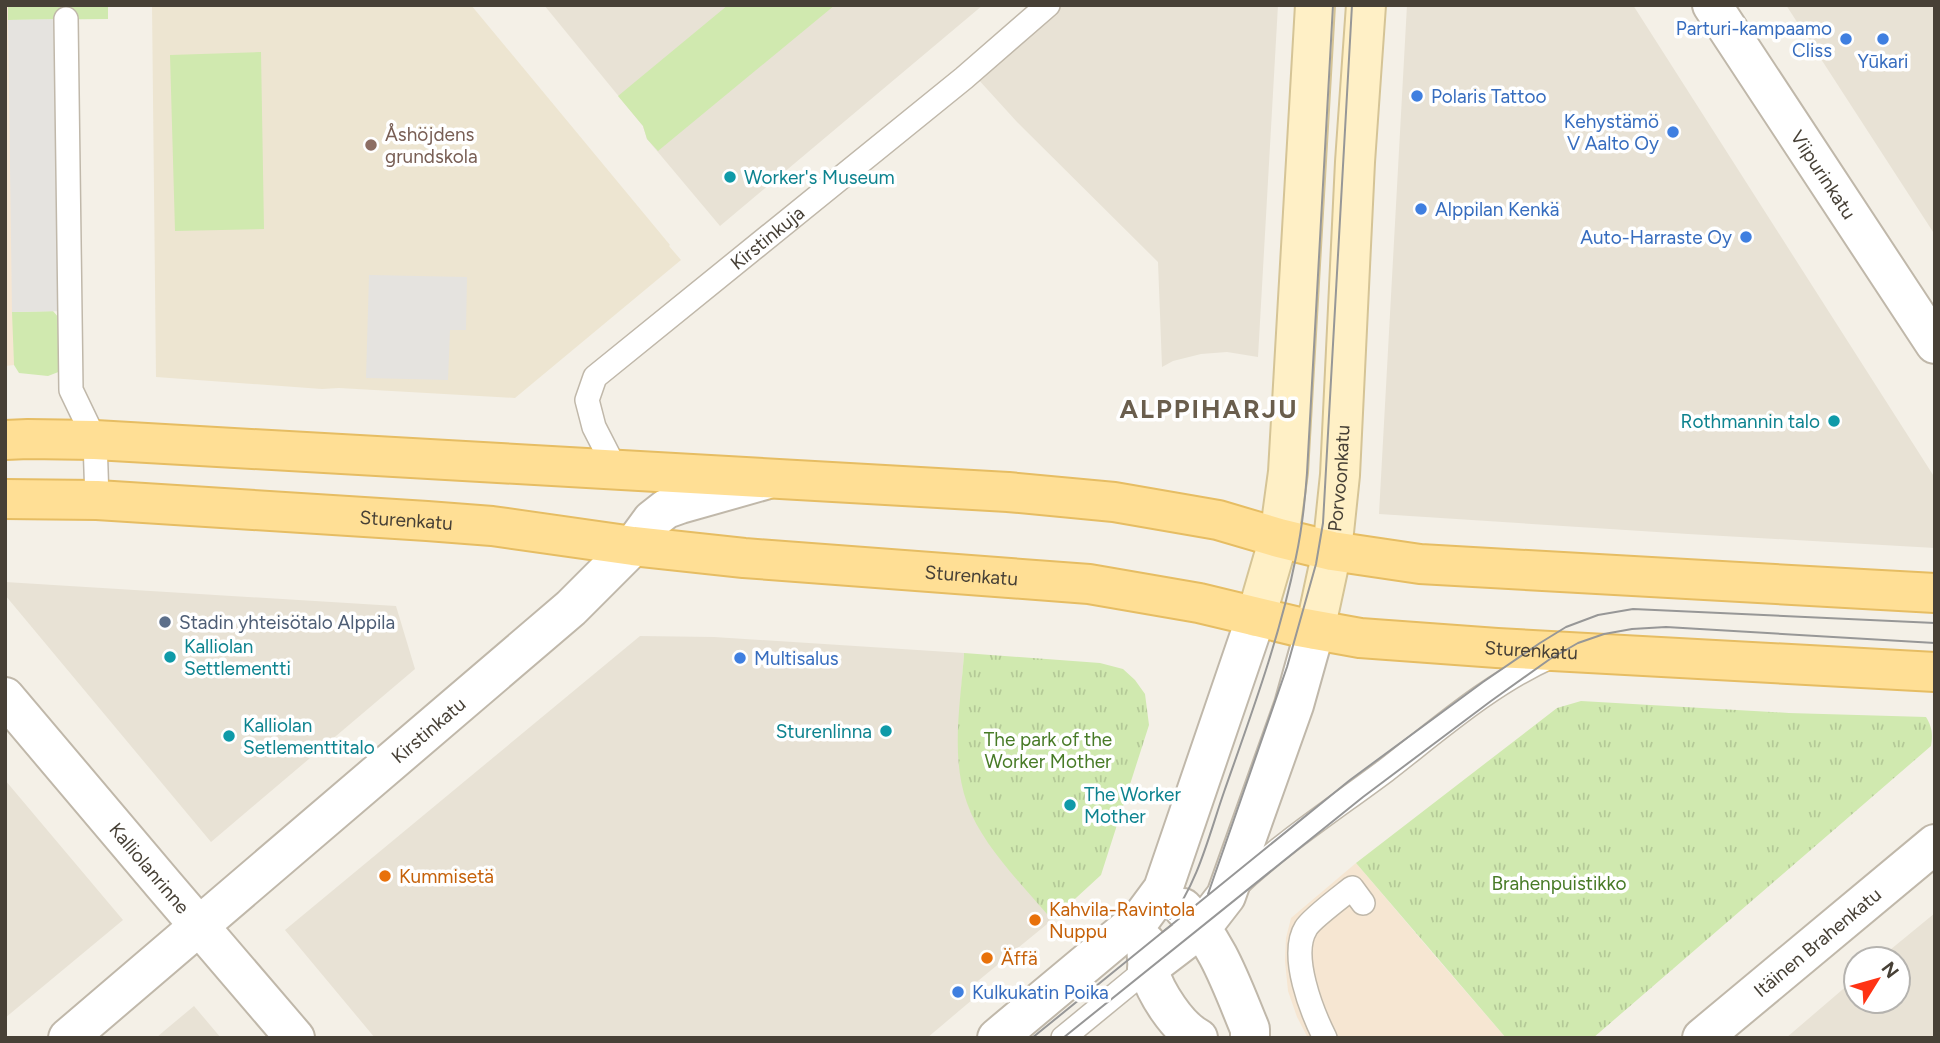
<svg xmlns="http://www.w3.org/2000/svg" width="1940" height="1043" font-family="Figtree,sans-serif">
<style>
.residential{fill:#e8e2d5}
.commercial{fill:#f6e6d2}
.education{fill:#ede5d1}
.grass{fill:#d0e9af}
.park{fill:url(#park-tufts)}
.parking{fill:#e5e3df}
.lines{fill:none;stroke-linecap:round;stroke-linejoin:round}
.lane-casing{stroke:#c0b8aa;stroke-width:26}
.street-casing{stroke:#c0b8aa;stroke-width:42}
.secondary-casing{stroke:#d5c496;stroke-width:42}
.primary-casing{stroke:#e6bd63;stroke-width:42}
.lane{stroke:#fff;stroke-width:23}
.street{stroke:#fff;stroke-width:38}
.secondary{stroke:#fff0c6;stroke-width:38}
.primary{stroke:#ffdf95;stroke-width:38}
.tram{stroke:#979797;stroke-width:2}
.shop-dot{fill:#3f7fe0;stroke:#fff;stroke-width:2.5}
.education-dot{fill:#8d6e63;stroke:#fff;stroke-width:2.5}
.culture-dot{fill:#0f9aa8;stroke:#fff;stroke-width:2.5}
.service-dot{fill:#5c6f8a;stroke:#fff;stroke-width:2.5}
.food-dot{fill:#e8710a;stroke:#fff;stroke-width:2.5}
.labels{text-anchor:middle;stroke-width:7;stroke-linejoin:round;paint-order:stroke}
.shop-label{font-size:19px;fill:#366cbe;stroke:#fff;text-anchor:start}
.education-label{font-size:19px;fill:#785e54;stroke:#fff;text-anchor:start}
.street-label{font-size:19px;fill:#474036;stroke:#fff}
.culture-label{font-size:19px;fill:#0d838f;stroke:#fff;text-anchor:start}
.service-label{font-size:19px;fill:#4e5e75;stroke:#fff;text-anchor:start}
.park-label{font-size:19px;fill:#487b27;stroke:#fff}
.food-label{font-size:19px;fill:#c56008;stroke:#fff;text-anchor:start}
.district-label{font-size:26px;font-weight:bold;letter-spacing:2px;fill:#6a5e4d;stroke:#fff}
</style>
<defs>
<pattern id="park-tufts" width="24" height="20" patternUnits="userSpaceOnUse" patternTransform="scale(1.75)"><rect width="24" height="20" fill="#d0e9af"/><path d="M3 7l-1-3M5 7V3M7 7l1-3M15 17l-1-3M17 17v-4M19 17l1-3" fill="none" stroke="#b4c997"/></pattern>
</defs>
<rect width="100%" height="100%" fill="#f4f0e7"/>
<path class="residential" d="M544,5H983L720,226L647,139L643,126Z
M1062,5H1278L1258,357L1227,352L1201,354L1173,361L1162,367L1158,262L1017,122L977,78Z
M1407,5H1633L1935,478V548L1688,534L1379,514Z
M1786,5H1935V235Z
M5,582L396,606L415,669L211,842L5,595Z
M640,636L714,637L964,653L958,735L962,782L996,852L1052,920L973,985L979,994L927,1038H375L285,930Z
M5,780L123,920L5,1018Z
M1935,913V1038H1786L1856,978V1001H1898V959H1879Z
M194,1006L221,1038H156L164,1031Z"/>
<path class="commercial" d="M5,5H8L14,365L5,366Z
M1356,863L1435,956L1506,1038H1308L1297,1017L1288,991L1285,961L1286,938L1291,918Z"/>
<path class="education" d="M152,5H471L670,245L669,246L681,260L515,398L339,388L322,389L156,377Z"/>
<path class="grass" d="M8,5H108V19L8,20Z
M728,5H835L658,151L647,139L643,126L618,96Z
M261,52L264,229L175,231L170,55Z
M53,311L59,318L61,371L48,376L19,373L14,365L12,312Z"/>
<path class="park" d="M964,653L1100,663L1123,669L1135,680L1145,694L1149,725L1101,875L1052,920C1023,885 982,846 967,803C950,756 961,701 964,653Z
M1581,701L1789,713L1926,717C1932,727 1933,734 1931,746L1593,1038H1506L1356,863L1557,708Z"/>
<path class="parking" d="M66,19L71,311L12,312L8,20Z
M369,275L467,277L466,330H450L448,380L366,378Z"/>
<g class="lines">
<g class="lane-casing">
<g id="lane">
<path d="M66,19L71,390L95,440L97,500"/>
<path id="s1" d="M616,470L594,427L587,400L595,377L964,78L1048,5"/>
<path d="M1233,889C1279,845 1334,809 1385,771C1438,730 1491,683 1552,656"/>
<path d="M1063,1038L1147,969"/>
<path d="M1325,1038C1312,1012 1289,955 1306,928C1311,919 1342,896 1352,888L1363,903"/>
</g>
</g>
<g class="street-casing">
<g id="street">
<path id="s2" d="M1712,5L1935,344"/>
<path id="s3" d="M5,697L164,885L295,1038"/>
<path d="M1183,908C1217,940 1232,986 1250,1029V1038"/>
<path d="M1146,943C1147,952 1146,963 1149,971C1156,993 1177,1027 1198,1038"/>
<path d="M1147,969L1202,927L1226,896L1294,705L1315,630"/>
<path id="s4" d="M68,1038L571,608L633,546L652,520L666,509L680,504L765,480"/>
<path d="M997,1038L1143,916L1163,889L1256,617"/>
<path id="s5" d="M1702,1038L1935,844"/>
</g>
</g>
<g class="secondary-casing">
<g id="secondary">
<path d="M1256,617L1279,538L1288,472L1315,5"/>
<path id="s6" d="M1315,630L1332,551L1340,475L1355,162L1366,5"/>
</g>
</g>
<g class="primary-casing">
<g id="primary">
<path d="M5,440L28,439L95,440L1008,492L1114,502L1218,520L1279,538L1332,551L1420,564L1935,593"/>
<path id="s7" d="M5,499L97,500L427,521L492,526L633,546L744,558L1089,584L1199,603L1299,627L1360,638L1497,648L1935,672"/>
</g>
</g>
<use href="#lane" class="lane"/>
<use href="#street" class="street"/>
<use href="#secondary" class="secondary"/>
<use href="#primary" class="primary"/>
<path class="tram" d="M1208,894L1287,667L1316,564L1323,523L1352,5
M1170,919C1198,883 1209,835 1224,792C1251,715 1280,637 1296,557C1302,529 1305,501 1307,473L1333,5
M1032,1038L1350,780L1483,682L1540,643L1566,627L1598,615L1633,609L1935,623
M1063,1038L1363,797L1491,701L1550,659L1578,643L1604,634L1632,629L1666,627L1935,643"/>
</g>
<g class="shop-dot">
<circle cx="1846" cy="39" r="7"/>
<circle cx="1883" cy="39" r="7"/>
<circle cx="1417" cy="96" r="7"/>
<circle cx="1673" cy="132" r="7"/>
<circle cx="1421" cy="209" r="7"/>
<circle cx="1746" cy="237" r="7"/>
<circle cx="740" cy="658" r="7"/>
<circle cx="958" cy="992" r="7"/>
</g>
<circle class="education-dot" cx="371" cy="145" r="7"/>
<g class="culture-dot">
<circle cx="730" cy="177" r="7"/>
<circle cx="1834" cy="421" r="7"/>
<circle cx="170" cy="657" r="7"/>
<circle cx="886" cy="731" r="7"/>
<circle cx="229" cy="736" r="7"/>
<circle cx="1070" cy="805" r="7"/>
</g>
<circle class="service-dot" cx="165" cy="622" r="7"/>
<g class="food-dot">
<circle cx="385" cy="876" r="7"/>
<circle cx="1035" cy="920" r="7"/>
<circle cx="987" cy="958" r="7"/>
</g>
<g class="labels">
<g class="shop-label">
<text x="1832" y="35" text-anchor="end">Parturi-kampaamo<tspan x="1832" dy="22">Cliss</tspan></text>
<text x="1883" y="68" text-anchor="middle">Yūkari</text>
<text x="1431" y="103">Polaris Tattoo</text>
<text x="1659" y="128" text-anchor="end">Kehystämö<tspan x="1659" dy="22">V Aalto Oy</tspan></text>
<text x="1435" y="216">Alppilan Kenkä</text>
<text x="1732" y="244" text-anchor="end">Auto-Harraste Oy</text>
<text x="754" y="665">Multisalus</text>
<text x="972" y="999">Kulkukatin Poika</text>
</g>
<g class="education-label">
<text x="385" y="141">Åshöjdens<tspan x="385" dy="22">grundskola</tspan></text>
</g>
<g class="street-label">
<text dy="7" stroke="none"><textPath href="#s2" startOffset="203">Viipurinkatu</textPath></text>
<text dy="7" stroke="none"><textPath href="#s1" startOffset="322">Kirstinkuja</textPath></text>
<text dy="7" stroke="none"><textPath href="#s6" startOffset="154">Porvoonkatu</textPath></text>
<text dy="7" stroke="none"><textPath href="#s7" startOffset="402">Sturenkatu</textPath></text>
<text dy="7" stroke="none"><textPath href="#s7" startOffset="970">Sturenkatu</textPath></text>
<text dy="7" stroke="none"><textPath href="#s7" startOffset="1536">Sturenkatu</textPath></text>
<text dy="7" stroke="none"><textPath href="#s4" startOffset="474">Kirstinkatu</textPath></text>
<text dy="7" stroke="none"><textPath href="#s3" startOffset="224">Kalliolanrinne</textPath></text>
<text dy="7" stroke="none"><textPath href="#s5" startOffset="150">Itäinen Brahenkatu</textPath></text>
</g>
<g class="culture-label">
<text x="744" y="184">Worker's Museum</text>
<text x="1820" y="428" text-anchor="end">Rothmannin talo</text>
<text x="184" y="653">Kalliolan<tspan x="184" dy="22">Settlementti</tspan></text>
<text x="243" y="732">Kalliolan<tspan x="243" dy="22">Setlementtitalo</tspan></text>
<text x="872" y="738" text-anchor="end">Sturenlinna</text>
<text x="1084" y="801">The Worker<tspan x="1084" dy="22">Mother</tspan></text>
</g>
<g class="service-label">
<text x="179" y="629">Stadin yhteisötalo Alppila</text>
</g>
<g class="park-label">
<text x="1048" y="746">The park of the<tspan x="1048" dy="22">Worker Mother</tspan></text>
<text x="1559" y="890">Brahenpuistikko</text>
</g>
<g class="food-label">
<text x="399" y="883">Kummisetä</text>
<text x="1049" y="916">Kahvila-Ravintola<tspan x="1049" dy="22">Nuppu</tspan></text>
<text x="1001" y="965">Äffä</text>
</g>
<g class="district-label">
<text x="1209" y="418">ALPPIHARJU</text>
</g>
</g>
<rect width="1940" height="1043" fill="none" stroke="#474036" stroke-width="14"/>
<g transform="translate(1877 980) rotate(53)"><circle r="33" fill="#ffffff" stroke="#b5b3af" stroke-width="2"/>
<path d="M0-5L12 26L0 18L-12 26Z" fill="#ff3314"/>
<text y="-10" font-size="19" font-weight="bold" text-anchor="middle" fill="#474036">N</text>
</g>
</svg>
